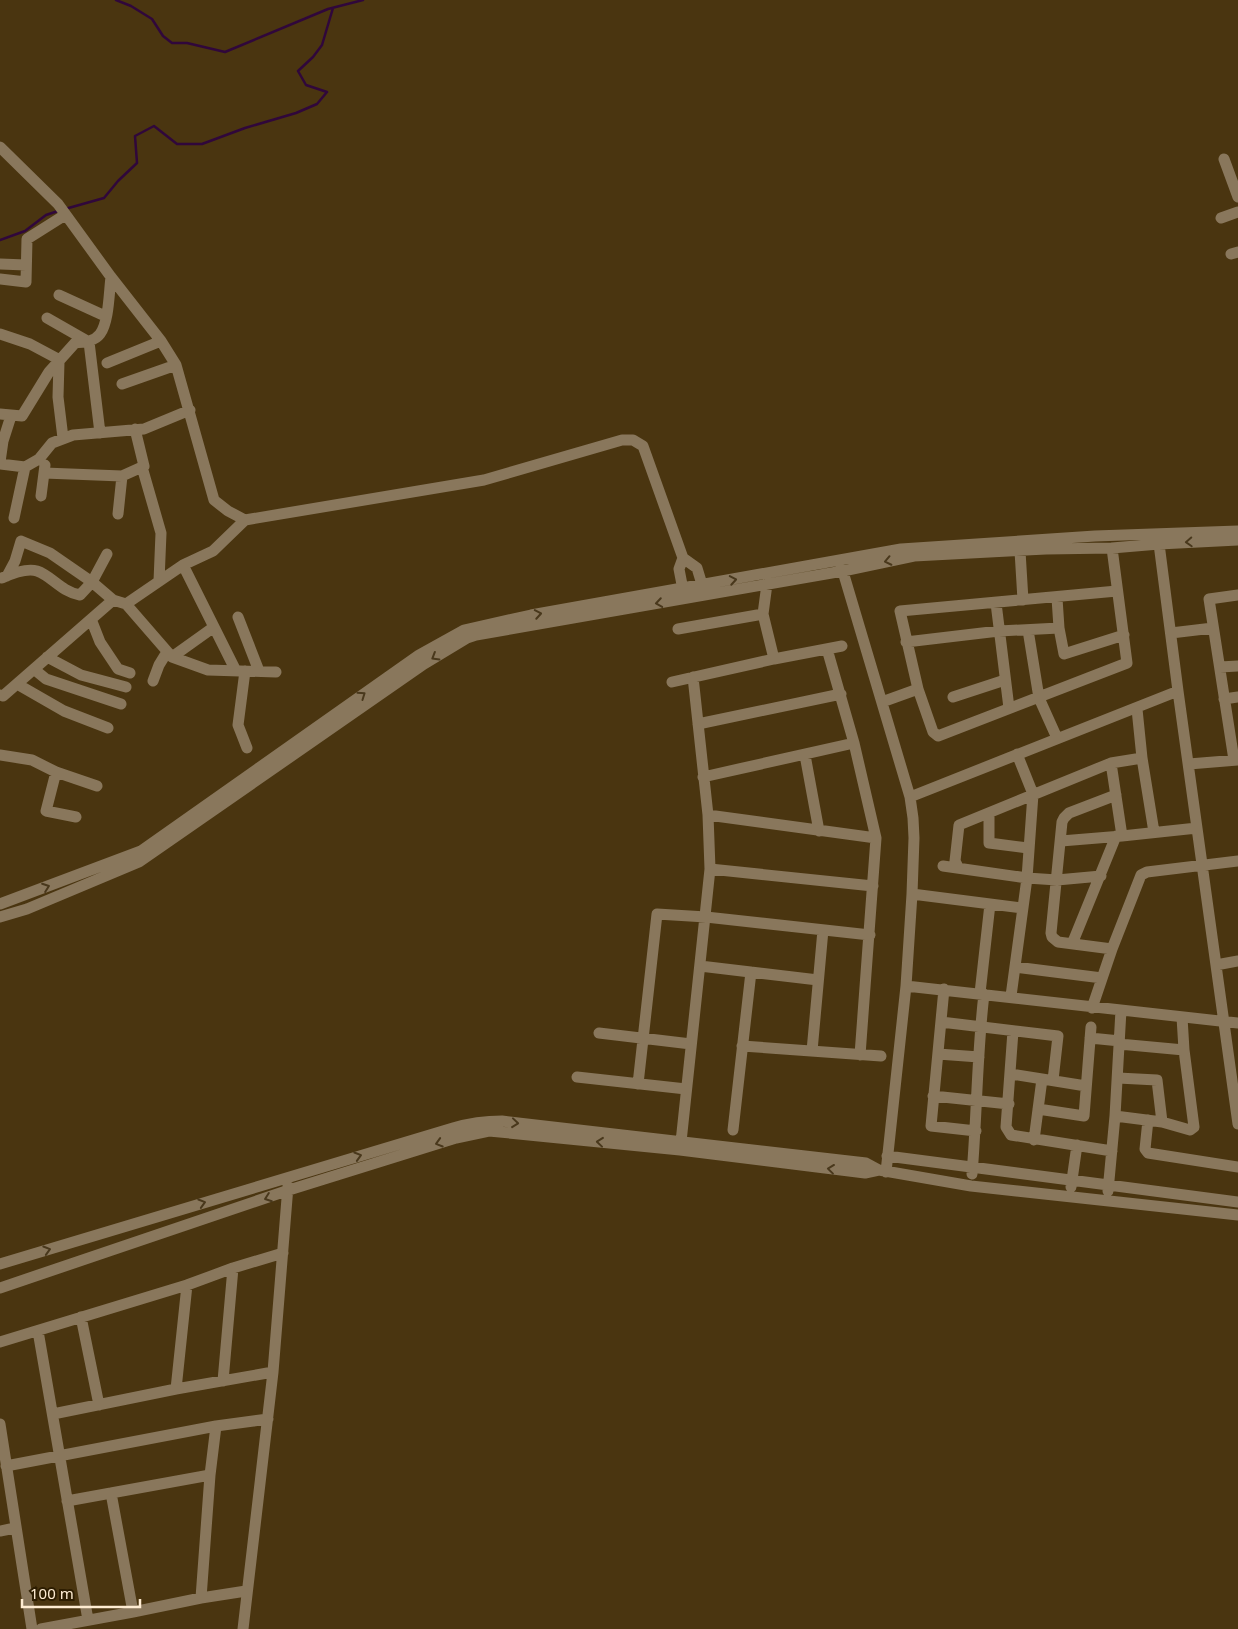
<svg xmlns="http://www.w3.org/2000/svg" width="1238" height="1629" font-family="'Noto Sans',sans-serif">
<style>
.lines{fill:none;stroke-linecap:round;stroke-linejoin:round}
.stream{stroke:#30073b;stroke-width:2.5}
.minor{stroke:#89775c;stroke-width:11}
.oneway{stroke:#49381c}
</style>
<rect width="100%" height="100%" fill="#4a3510"/>
<g class="lines">
<path class="stream" d="M116,0L131,6L152,19L163,36L172,43H187L225,52L328,9L363,0
M65,209L104,198L118,181L137,163L135,136L154,126L177,144H202L245,128L296,113L317,104L327,92L306,85L298,71L313,57L322,45L333,8
M0,240L25,231L46,215L58,211"/>
<path class="minor" d="M0,147L58,204L111,277L161,341L176,365L214,500L228,511L245,520
M1224,159L1238,197
M1221,218L1238,212
M1231,254L1238,252
M0,264L26,265
M0,279L26,282L27,239L65,215
M59,295L105,316
M47,318L89,342L100,433
M0,334L30,344L60,360
M59,362L58,397L63,438
M107,363L161,341
M122,384L176,365
M0,414L22,416L49,372L75,343C83,342 94,342 100,334C109,322 109,292 111,277
M0,462L3,441L11,416
M0,464L25,467L39,459L52,443L73,435L144,429L190,410
M142,467L161,533L159,581
M44,473L122,476L142,467L144,466L135,429
M41,496L45,465
M118,514L122,476
M14,518L25,467
M1158,536L1178,691L1238,1124
M1112,548L1127,663L938,736L933,732L918,689L900,611L1117,591
M1020,551L1023,600
M683,558L679,569L684,595
M183,565L236,671
M841,565L910,797L913,818L914,838L912,894L906,986L886,1172
M7,576L15,561L21,541L50,553L92,582L113,600L126,604L172,657L208,670L276,672
M2,578C11,574 27,568 37,571C52,576 60,591 80,595L92,582L107,554
M767,584L763,614L774,659
M1057,598L1059,628L1064,654L1124,635
M996,603L1009,708
M126,604L183,565L213,551L245,520L484,480L622,440H633L643,446L683,558L697,568L704,591
M238,617L259,671
M91,619L100,642L118,669L130,673
M678,629L763,614
M1028,630L1039,698L1057,738
M1171,633L1213,628
M906,642L999,631L1059,628
M827,649L854,743L876,838L860,1055
M47,657L81,675L126,687
M172,657L214,627
M1220,667L1238,666
M35,670L46,679L121,704
M245,671L238,725L247,748
M153,681L159,665L167,652
M672,682L774,659L842,646
M17,684L64,711L108,728
M0,695L3,696L113,600
M953,697L1005,680
M1224,699L1238,697
M882,702L918,689
M1137,709L1142,758L1154,832
M698,724L841,694
M0,755L32,760L56,772L97,786
M805,755L819,831
M1234,760L1209,599L1238,595
M1111,763L1122,836
M1189,764L1238,760
M56,772L46,811L76,817
M703,777L854,743
M910,797L1178,691
M989,814V843L1028,848
M708,815L876,838
M1061,841L1122,836L1197,828
M943,866L1027,878L1057,880L1101,876
M958,867L955,861L959,825L1111,763L1142,758
M710,869L873,886
M912,894L1022,908
M0,904L141,851L419,655L464,630L531,615L901,549L1095,536L1238,531
M0,917L27,909L139,862L424,664L467,638L476,635L843,571L914,556L1046,549L1112,548L1159,544L1238,540
M1072,944L1116,836
M1112,949L1058,942L1052,937L1051,933L1062,822L1064,818L1069,813L1116,795
M1216,965L1238,961
M700,966L818,980
M1015,967L1102,978
M906,986L1238,1023
M944,989L931,1126L976,1131
M980,993L990,904
M1011,996L1027,878L1033,794L1017,754
M1092,1008L1112,949L1141,875L1147,872L1238,861
M941,1022L1058,1036L1053,1080
M1013,1031L1006,1127L1011,1135L1112,1151
M599,1033L691,1044
M1090,1038L1120,1041
M1119,1044L1184,1050
M742,1046L881,1056
M812,1051L823,930
M938,1054L979,1057
M1011,1074L1086,1086
M577,1077L686,1089
M1118,1078L1157,1080L1162,1122
M638,1084L657,914L706,917L870,935
M933,1096L1009,1104
M1038,1109L1084,1116L1091,1027
M1115,1116L1162,1122L1190,1130L1194,1127L1184,1050L1182,1017
M1148,1120L1145,1149L1148,1153L1238,1167
M733,1130L751,972
M1034,1140L1042,1079
M681,1142L710,869L708,815L693,677
M887,1156L1238,1202
M972,1174C977,1114 977,1053 984,994
M1071,1187L1077,1145
M1108,1191L1115,1116L1121,1010
M0,1264L453,1128C470,1123 485,1121 502,1121L866,1163L879,1170L971,1186L1238,1215
M0,1288L289,1190L456,1138L489,1131L680,1150L865,1173L879,1170
M81,1317L99,1405
M38,1331L88,1620
M0,1342L187,1285L233,1268L283,1253
M223,1381L233,1268
M176,1389L187,1285
M53,1414L176,1389L273,1372
M0,1424L32,1629
M6,1466L216,1426L268,1419
M111,1493L133,1612
M67,1501L210,1475
M0,1531L15,1528
M201,1598L210,1475L216,1426
M41,1629L133,1612L201,1598L246,1591
M243,1629L273,1372L288,1186"/>
</g>
<defs><path id="oneway-chevron" d="M-2-3.5L2.5 0L-2 3.5" fill="none" stroke-width="1.6" stroke-linecap="round" stroke-linejoin="round" transform="scale(1.25)"/></defs>
<g class="oneway">
<use href="#oneway-chevron" transform="translate(1189 542) rotate(177)"/>
<use href="#oneway-chevron" transform="translate(888 561) rotate(168)"/>
<use href="#oneway-chevron" transform="translate(733 580) rotate(-10)"/>
<use href="#oneway-chevron" transform="translate(659 603) rotate(171)"/>
<use href="#oneway-chevron" transform="translate(538 614) rotate(-10)"/>
<use href="#oneway-chevron" transform="translate(435 657) rotate(149)"/>
<use href="#oneway-chevron" transform="translate(362 695) rotate(-35)"/>
<use href="#oneway-chevron" transform="translate(46 887) rotate(-20)"/>
<use href="#oneway-chevron" transform="translate(515 1123) rotate(6)"/>
<use href="#oneway-chevron" transform="translate(600 1142) rotate(-174)"/>
<use href="#oneway-chevron" transform="translate(439 1143) rotate(163)"/>
<use href="#oneway-chevron" transform="translate(358 1156) rotate(-17)"/>
<use href="#oneway-chevron" transform="translate(831 1169) rotate(-173)"/>
<use href="#oneway-chevron" transform="translate(268 1198) rotate(160)"/>
<use href="#oneway-chevron" transform="translate(202 1203) rotate(-17)"/>
<use href="#oneway-chevron" transform="translate(47 1250) rotate(-17)"/>
</g>
<path d="M22 1599v8h118v-8" fill="none" stroke="#feecd2" stroke-width="2.5"/>
<text x="30" y="1599" font-size="15" fill="#feecd2" stroke="#2d1d01" stroke-width="4" paint-order="stroke">100 m</text>
</svg>
